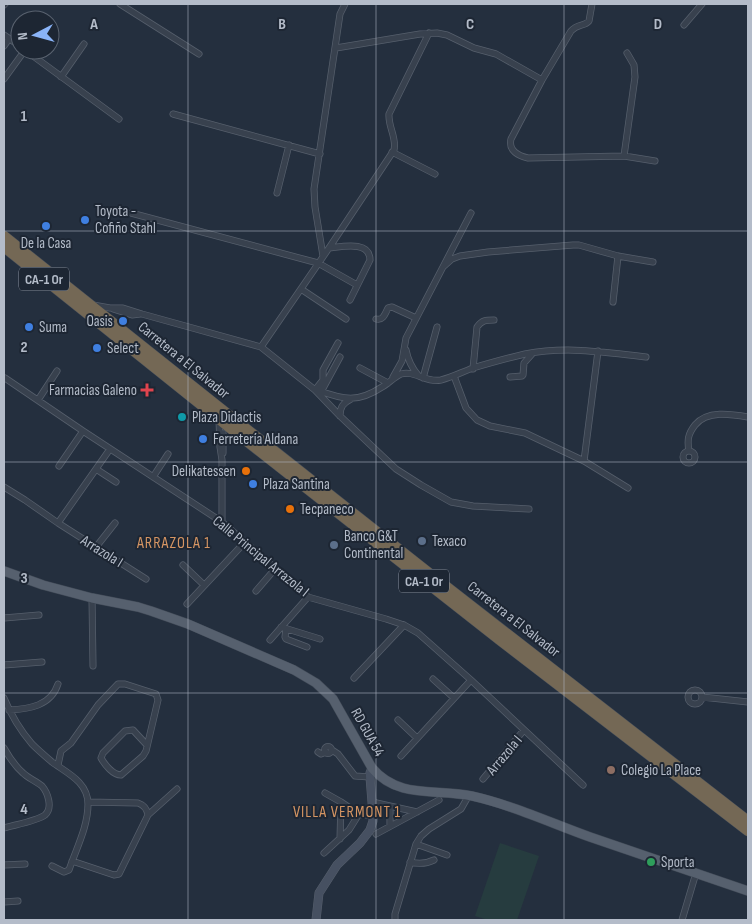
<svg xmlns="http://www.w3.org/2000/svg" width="752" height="924" font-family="'Sofia Sans Condensed',sans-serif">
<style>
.green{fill:#263c3f}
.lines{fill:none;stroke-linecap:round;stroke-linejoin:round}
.street-casing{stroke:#565f6c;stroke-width:7}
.secondary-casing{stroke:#565f6c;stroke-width:9}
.primary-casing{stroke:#414a57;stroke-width:10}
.highway-casing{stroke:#434c59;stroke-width:11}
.street{stroke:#38414e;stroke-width:5.5}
.secondary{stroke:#465061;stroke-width:8}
.primary{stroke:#56606e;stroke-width:9}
.highway{stroke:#746855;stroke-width:10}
.grid{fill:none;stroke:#b4bcc9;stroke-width:1;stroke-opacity:0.55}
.shop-dot{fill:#3f7fe0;stroke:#1d2633;stroke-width:2}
.health-dot{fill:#e0444e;stroke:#1d2633;stroke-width:2}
.culture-dot{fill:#0f9aa8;stroke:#1d2633;stroke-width:2}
.food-dot{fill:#e8710a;stroke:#1d2633;stroke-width:2}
.service-dot{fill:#5c6f8a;stroke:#1d2633;stroke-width:2}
.education-dot{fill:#8d6e63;stroke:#1d2633;stroke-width:2}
.leisure-dot{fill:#2e9e5b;stroke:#1d2633;stroke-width:2}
.labels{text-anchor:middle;stroke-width:4;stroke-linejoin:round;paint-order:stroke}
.shield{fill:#1d2633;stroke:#878f9c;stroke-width:1}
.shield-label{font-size:14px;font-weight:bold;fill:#b4bcc9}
.poi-label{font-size:15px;fill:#b4bcc9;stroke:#1d2633;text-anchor:start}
.street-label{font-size:15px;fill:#b4bcc9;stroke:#1d2633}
.neighbourhood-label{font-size:16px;letter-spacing:1px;fill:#d59563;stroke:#1d2633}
.grid-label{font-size:16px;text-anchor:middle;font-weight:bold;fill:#b4bcc9;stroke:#1d2633;stroke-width:4;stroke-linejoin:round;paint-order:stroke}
</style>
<rect width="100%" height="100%" fill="#242f3e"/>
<path class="green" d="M500,843L539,856L517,920H488L475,916Z"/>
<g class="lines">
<g class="street-casing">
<path id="street" d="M120,4L199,54
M592,4L589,21C584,27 578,23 571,31L542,80L511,139C508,151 519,156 528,158L624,156L655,161
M4,5L5,4
M684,25L702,4
M4,35L20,46
M4,46L9,39
M336,48L420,34L437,33L447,35L474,48L496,54L542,80
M25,50L119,119
M61,77L84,44
M4,79L25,50
M173,114L320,154
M392,152L435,174
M624,156L635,77L634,65L627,53
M277,193L289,145
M131,213L318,263L357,285
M329,248C341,247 370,240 370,260L350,300
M323,256L315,207L314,189L340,14L345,4
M443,267L452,259L460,256L488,252L573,245H579L618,256L653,262
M301,289L346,319
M613,302L618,256
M93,305L110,308H123L142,314L261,347L315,390L340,416L396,469L421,485L451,502L473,506L529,509
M113,309L132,315L140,314
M376,319C383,321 385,314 388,308L392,307L416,318
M261,347L329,248L394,150C397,138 388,127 389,114L429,33
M406,350C408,360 411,367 418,375
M360,368L388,383
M473,369L477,327C482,320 486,320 494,320
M454,376L466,408L477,420L490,426L525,433L584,461L628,488
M393,377L402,361L406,338L471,213
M510,377L522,376L523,375L524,363L533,353
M5,378L83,431L222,522L308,597L386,619L404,625L418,633L471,680L583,785
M423,378L437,327
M315,390L323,380V370L338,343
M317,390C344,400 358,403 382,387C388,384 394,377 401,374C415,370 425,383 441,380C453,377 462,372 473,368C490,363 508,358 525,354C566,346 605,352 646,357
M321,392L340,357
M38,400L57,371
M340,416C340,407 343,403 351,399
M219,419L220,447L222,460V522
M689,451C687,440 688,434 695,425C707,410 731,414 748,417
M683 457a6 6 0 1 1 12 0a6 6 0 1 1-12 0Z
M223,453V433
M584,461L598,351
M59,466L83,431
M96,469L116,482
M153,477L168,454
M4,487L25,500L58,523L146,579
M58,523L110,449
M96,547L115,523
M183,565L204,585
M256,591L275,569
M92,598L93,666
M187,604L245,542
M4,618L39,615
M281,627L320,639
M286,629L285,637L286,639L307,647
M270,640L308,597
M4,665L42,662
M354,678L404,625
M433,679L454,698
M688 697a7 7 0 1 1 14 0a7 7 0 1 1-14 0Z
M702,697L748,702
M4,698C11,715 20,730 32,744C38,750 45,756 52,762C67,773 88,782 88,804C88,827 76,849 69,870L64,872L52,866
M9,710C29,709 51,706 58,684
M398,720L417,738
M324.5 750a3.5 3.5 0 1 1 7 0a3.5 3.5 0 1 1-7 0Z
M4,748C9,757 15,766 23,773C28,778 36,781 42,786C48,793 53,808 45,815C37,821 14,825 4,828
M332,750L338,754L355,776L370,777
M318,752L321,754L326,752
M401,756L471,680
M58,765L61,751L71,743L98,705L118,684H125L156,694L158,700L146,751L143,756L121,775C113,775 105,765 101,758L103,753L125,731L133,730L146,744
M483,779L524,730
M325,793L341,802L359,814L363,815H373
M372,802L417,812
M390,806V826
M148,815L177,789
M376,834L439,800
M340,839L341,802
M416,844L447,855
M324,853L349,830L359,814L366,811L373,810
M72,861L114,875L119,874L148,815C147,809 144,805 138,803L88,802
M410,862C418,864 426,864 434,860
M4,865L25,864
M4,902L18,901
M395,920V914L416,844L421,836L429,829L461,809L469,795
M682,920L696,873"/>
</g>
<g class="secondary-casing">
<path id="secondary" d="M316,920L319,893L337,865L360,843L370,830L373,821V815L370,777V773L372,768"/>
</g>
<g class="primary-casing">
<path id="primary" d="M4,571L43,585L92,598L138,607L151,611L188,624L294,670L316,683L333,699L372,768C399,800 437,788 472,796C512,805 551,823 590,837C642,855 696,873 748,891"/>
</g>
<g class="highway-casing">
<path id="highway" d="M4,236L220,408L429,573L748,821
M4,247L230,428L501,641L748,831"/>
</g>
<use href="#street" class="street"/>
<use href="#secondary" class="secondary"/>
<use href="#primary" class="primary"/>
<use href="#highway" class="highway"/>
</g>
<path class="grid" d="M188,4V920M376,4V920M564,4V920M4,231H748M4,462H748M4,693H748"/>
<g class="shop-dot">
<circle cx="85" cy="220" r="5"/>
<circle cx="46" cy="226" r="5"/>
<circle cx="123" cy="321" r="5"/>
<circle cx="29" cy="327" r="5"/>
<circle cx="97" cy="348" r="5"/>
<circle cx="203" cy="439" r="5"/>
<circle cx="253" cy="484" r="5"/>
</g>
<path class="health-dot" d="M144.5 382.5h5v5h5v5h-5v5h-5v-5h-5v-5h5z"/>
<circle class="culture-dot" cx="182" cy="417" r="5"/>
<g class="food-dot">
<circle cx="246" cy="471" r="5"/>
<circle cx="290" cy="509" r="5"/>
</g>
<g class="service-dot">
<circle cx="422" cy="541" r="5"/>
<circle cx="334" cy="545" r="5"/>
</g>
<circle class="education-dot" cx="611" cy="770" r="5"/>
<circle class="leisure-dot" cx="651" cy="862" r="5"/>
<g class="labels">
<g class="shield">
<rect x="19" y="267.5" width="50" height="23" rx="4"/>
<rect x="399" y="569.5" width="50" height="23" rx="4"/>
</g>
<g class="shield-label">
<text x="44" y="284">CA-1 Or</text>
<text x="424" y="586">CA-1 Or</text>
</g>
<g class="poi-label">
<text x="95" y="216">Toyota -<tspan x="95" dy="17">Cofiño Stahl</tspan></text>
<text x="46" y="248" text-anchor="middle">De la Casa</text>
<text x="113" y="326" text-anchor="end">Oasis</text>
<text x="39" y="332">Suma</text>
<text x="107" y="353">Select</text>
<text x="137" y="395" text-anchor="end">Farmacias Galeno</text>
<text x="192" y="422">Plaza Didactis</text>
<text x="213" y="444">Ferretería Aldana</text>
<text x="236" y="476" text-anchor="end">Delikatessen</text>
<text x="263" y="489">Plaza Santina</text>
<text x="300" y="514">Tecpaneco</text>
<text x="344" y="541">Banco G&amp;T<tspan x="344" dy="17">Continental</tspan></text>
<text x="432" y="546">Texaco</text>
<text x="621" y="775">Colegio La Place</text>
<text x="661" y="867">Sporta</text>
</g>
<g class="street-label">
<text transform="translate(184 360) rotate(39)" y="5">Carretera a El Salvador</text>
<text transform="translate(102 551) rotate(32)" y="5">Arrazola I</text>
<text transform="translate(261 556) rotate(39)" y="5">Calle Principal Arrazola I</text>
<text transform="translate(514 619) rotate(38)" y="5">Carretera a El Salvador</text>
<text transform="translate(368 732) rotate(61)" y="5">RD GUA 54</text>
<text transform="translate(504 755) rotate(-50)" y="5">Arrazola I</text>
</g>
<g class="neighbourhood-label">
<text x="174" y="548">ARRAZOLA 1</text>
<text x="347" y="817">VILLA VERMONT 1</text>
</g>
</g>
<g class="grid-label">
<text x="94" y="29">A</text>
<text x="282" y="29">B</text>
<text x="470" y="29">C</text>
<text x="658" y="29">D</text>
<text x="24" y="121">1</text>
<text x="24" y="352">2</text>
<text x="24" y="583">3</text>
<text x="24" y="814">4</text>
</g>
<rect width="752" height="924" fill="none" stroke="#b4bcc9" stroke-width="10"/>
<g transform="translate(35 35) rotate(264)"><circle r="24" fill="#1d2633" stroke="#59626f"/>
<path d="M0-4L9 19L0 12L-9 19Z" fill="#8ab4f8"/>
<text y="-8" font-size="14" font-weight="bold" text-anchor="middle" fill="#b4bcc9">N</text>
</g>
</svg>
